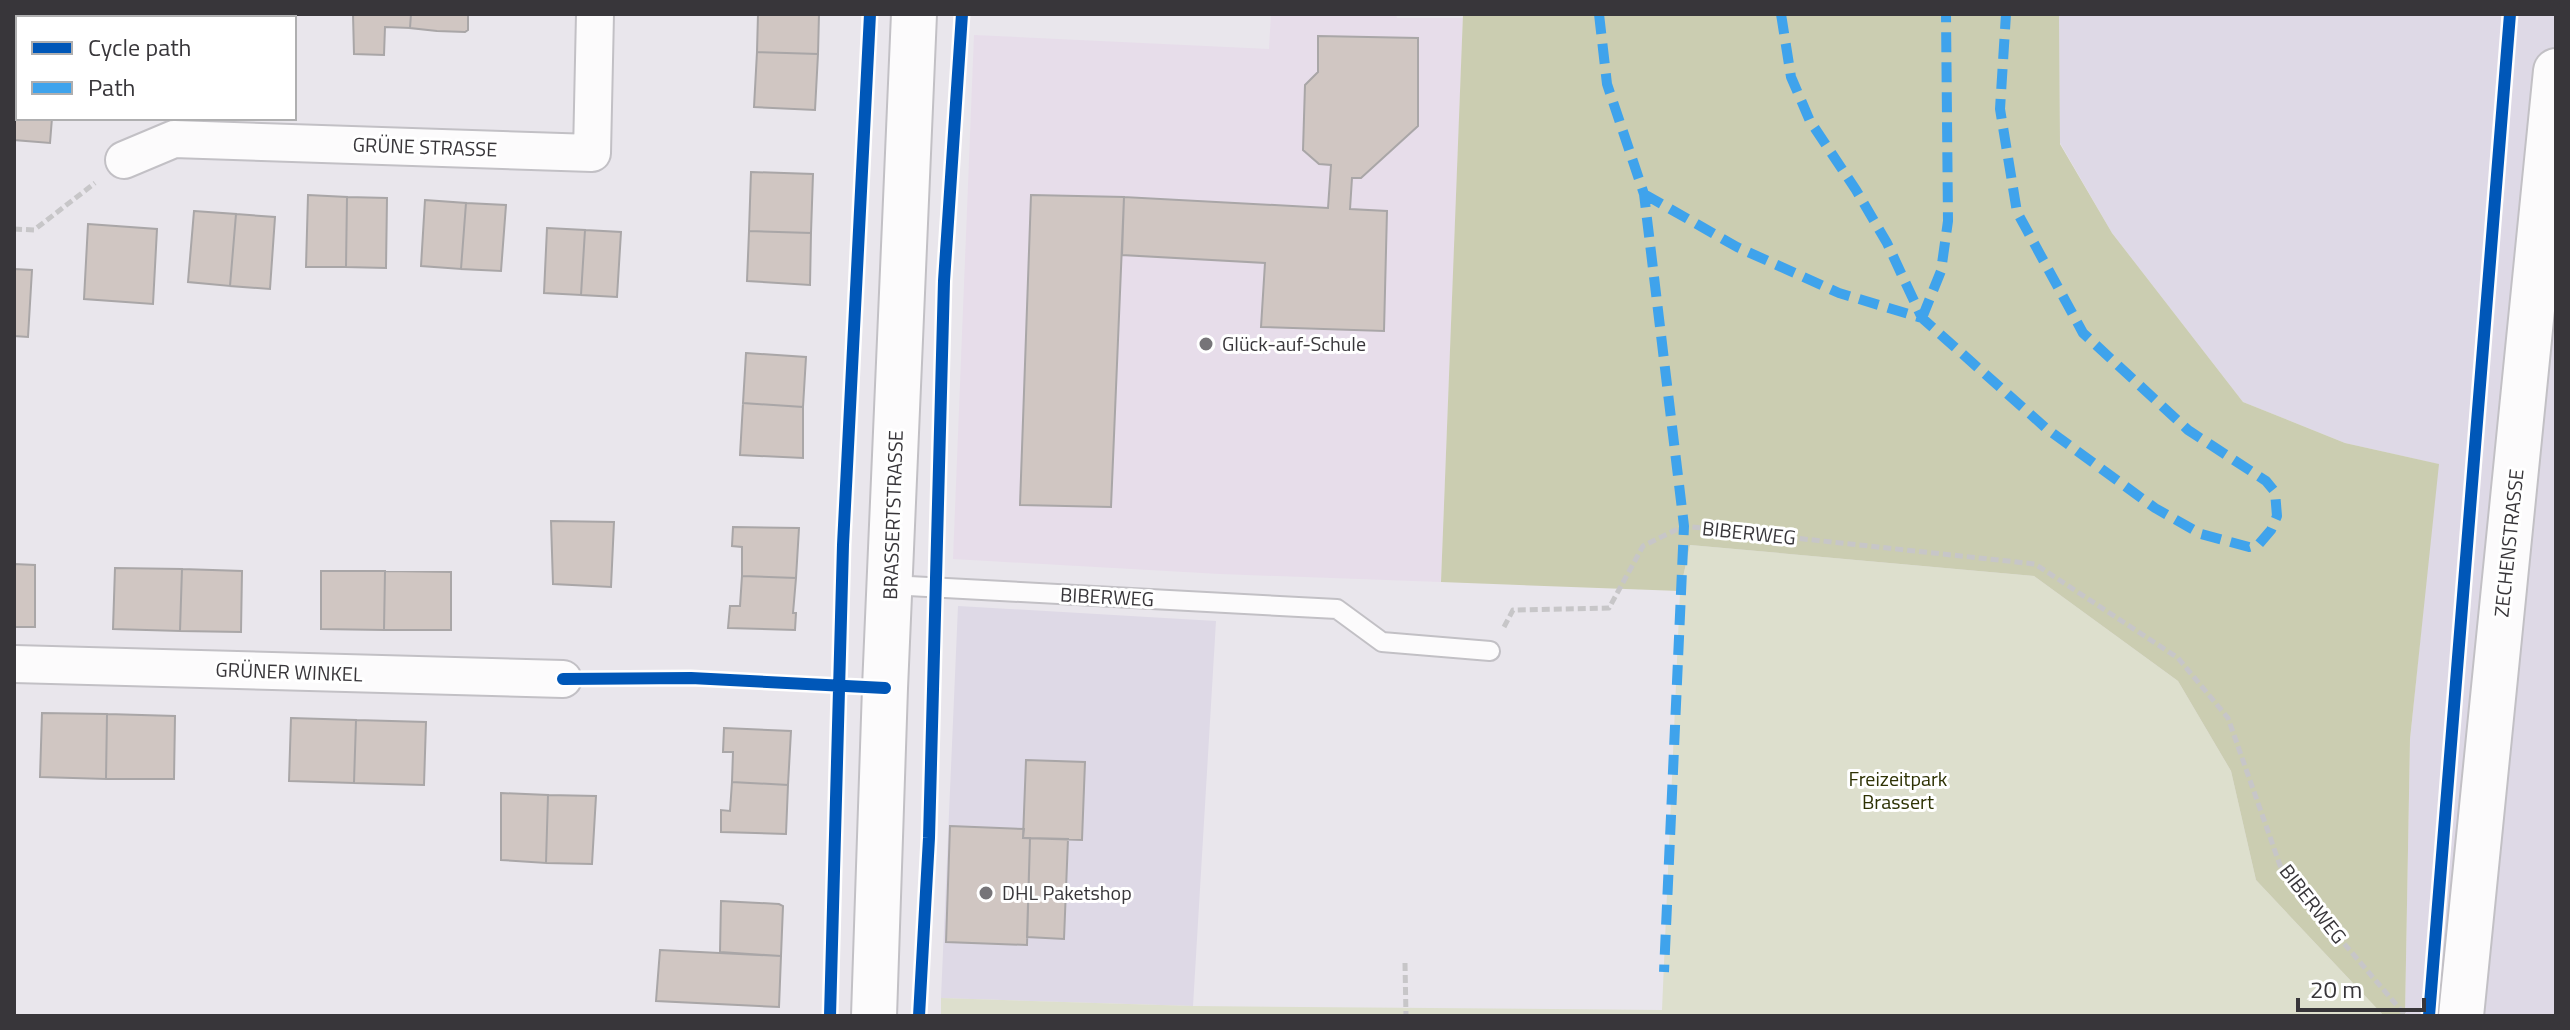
<svg xmlns="http://www.w3.org/2000/svg" width="2570" height="1030" font-family="'Titillium Web',sans-serif">
<style>
.built{fill:#ded9e6}
.education{fill:#e7ddea}
.green{fill:#dddfcd}
.forest{fill:#cbcdb1}
.building{fill:#d0c6c2;stroke:#a9a6a7;stroke-width:2}
.lines{fill:none;stroke-linecap:round;stroke-linejoin:round}
.service-casing{stroke:#c2c0c5;stroke-width:22}
.minor-casing{stroke:#c2c0c5;stroke-width:40}
.tertiary-casing{stroke:#c2c0c5;stroke-width:48}
.secondary-casing{stroke:#c2c0c5;stroke-width:48}
.path{stroke:#c7c6c8;stroke-width:5;stroke-dasharray:8 4;stroke-linecap:butt}
.service{stroke:#fcfbfc;stroke-width:18}
.minor{stroke:#fcfbfc;stroke-width:36}
.tertiary{stroke:#fcfbfc;stroke-width:44}
.secondary{stroke:#fcfbfc;stroke-width:44}
.quiet{stroke:#3fa3ec;stroke-width:10;stroke-dasharray:20 10;stroke-linecap:butt}
.cycleway-casing{stroke:#fff;stroke-width:17}
.cycleway{stroke:#0057b8;stroke-width:12}
.poi-dot{fill:#767478;stroke:#fff;stroke-width:3}
.labels{text-anchor:middle;stroke-width:6;stroke-linejoin:round;paint-order:stroke}
.street-label{font-size:20px;fill:#38363a;stroke:#fff}
.poi-label{font-size:20px;fill:#38363a;stroke:#fff;text-anchor:start}
.park-label{font-size:20px;fill:#2e3204;stroke:#fff}
</style>
<rect width="100%" height="100%" fill="#e9e6ec"/>
<path class="built" d="M2059,14H2556V1016H2405L2410,739L2438,464L2345,443L2243,402L2112,233L2060,143Z
M958,606L1216,621L1193,1006L941,998Z"/>
<path class="education" d="M1271,14H1396L1397,18H1463L1441,582L1220,574L953,559L974,35L1269,49Z"/>
<path class="green" d="M1690,545L2034,576L2178,681L2231,771L2256,880L2384,1016H941V998L1193,1006L1662,1010L1680,591Z"/>
<path class="forest" d="M1463,14H2059L2060,144L2112,233L2243,402L2345,443L2439,464L2410,739L2405,1016H2384L2256,880L2231,771L2178,681L2034,576L1690,545L1680,591L1441,582Z"/>
<path class="building" d="M163,14H222V18H163Z
M222,14H280V18H222Z
M353,14H411L410,28L385,27L384,55L354,54Z
M411,14H468V30L465,32L437,31L410,28Z
M758,14H819L818,54L757,52Z
M1318,36L1418,38V126L1361,178H1352L1350,209L1387,211L1384,331L1261,327L1265,263L1122,255L1124,197L1328,208L1331,165L1319,164L1303,150L1305,85L1318,72Z
M757,52L818,54L815,110L754,107Z
M14,61L18,62V118H52L50,143L14,140Z
M751,172L813,174L811,233L749,231Z
M308,195L347,197L346,267H306Z
M1031,195L1124,197L1111,507L1020,505Z
M347,197L387,198L386,268L346,267Z
M425,200L466,203L461,269L421,266Z
M466,203L506,205L501,271L461,269Z
M194,211L236,214L230,286L188,282Z
M236,214L275,217L270,289L230,286Z
M88,224L157,229L153,304L84,299Z
M547,228L585,230L581,295L544,293Z
M585,230L621,232L617,297L581,295Z
M749,231L811,233L810,285L747,281Z
M14,269L32,270L28,337L14,336Z
M746,353L806,357L803,407L743,403Z
M743,403L803,407V458L740,455Z
M551,521L614,522L611,587L553,584Z
M733,527L799,528L796,578L742,576V547L732,546Z
M14,564L35,565V627H14Z
M115,568L182,569L180,631L113,629Z
M182,569L242,571L241,632L180,631Z
M321,571H385L384,630L321,629Z
M385,571L451,572V630H384Z
M742,576L796,578L793,613H796L795,630L728,628L730,606H740Z
M42,713L107,714L106,779L40,777Z
M107,714L175,716L174,779H106Z
M291,718L356,720L354,783L289,781Z
M356,720L426,722L424,785L354,783Z
M724,728L791,731L788,785L732,782L733,752H723Z
M1026,760L1085,762L1082,840L1023,838Z
M732,782L788,785L786,834L721,832V810L730,811Z
M501,793L548,795L546,863L501,860Z
M548,795L596,796L592,864L546,863Z
M950,826L1024,829L1023,838H1030L1027,945L946,942Z
M1030,838L1068,839L1064,939L1027,937Z
M721,901L779,904L783,906L781,956L720,952Z
M660,950L781,956L779,1007L656,1001Z"/>
<g class="lines">
<g class="service-casing">
<path id="service" d="M890,585L1337,609L1382,642L1490,651"/>
</g>
<g class="minor-casing">
<path id="minor" d="M124,160L174,139L592,153L595,14
M14,664L563,679"/>
</g>
<g class="tertiary-casing">
<path id="tertiary" d="M2461,1016L2556,71"/>
</g>
<g class="secondary-casing">
<path id="secondary" d="M874,1016L885,688L914,14"/>
</g>
<path class="path" d="M14,229L34,230L95,183
M1504,627L1513,610L1609,608L1643,546L1684,526L2035,564L2178,658L2228,718L2282,871L2406,1016
M1405,963L1406,1016"/>
<use href="#service" class="service"/>
<use href="#minor" class="minor"/>
<use href="#tertiary" class="tertiary"/>
<use href="#secondary" class="secondary"/>
<path class="quiet" d="M1599,14L1607,84L1644,194L1684,526L1664,972
M1781,14L1791,77L1810,121L1856,190L1887,243L1922,318
M1644,194L1737,247L1839,293L1922,318L2047,429L2155,508L2201,534L2249,547L2259,544L2271,530L2277,516L2275,492L2266,481L2188,430L2083,333L2017,212L2000,109L2006,14
M1922,318L1941,271L1948,221L1946,14"/>
<g class="cycleway-casing">
<path id="cycleway" d="M563,679L691,678L885,688
M830,1016L843,545L870,14
M919,1016L929,838L944,281L962,14
M2429,1016L2510,14"/>
</g>
<use href="#cycleway" class="cycleway"/>
</g>
<g class="poi-dot">
<circle cx="1206" cy="344" r="8"/>
<circle cx="986" cy="893" r="8"/>
</g>
<g class="labels">
<g class="street-label">
<text transform="translate(425 147) rotate(2)" y="7">GRÜNE STRASSE</text>
<text transform="translate(893 515) rotate(-88)" y="7">BRASSERTSTRASSE</text>
<text transform="translate(1749 533) rotate(6)" y="7">BIBERWEG</text>
<text transform="translate(2509 543) rotate(-84)" y="7">ZECHENSTRASSE</text>
<text transform="translate(1107 597) rotate(3)" y="7">BIBERWEG</text>
<text transform="translate(289 672) rotate(2)" y="7">GRÜNER WINKEL</text>
<text transform="translate(2313 904) rotate(52)" y="7">BIBERWEG</text>
</g>
<g class="poi-label">
<text x="1222" y="351">Glück-auf-Schule</text>
<text x="1002" y="900">DHL Paketshop</text>
</g>
<g class="park-label">
<text x="1898" y="786">Freizeitpark<tspan x="1898" dy="23">Brassert</tspan></text>
</g>
</g>
<rect width="2570" height="1030" fill="none" stroke="#38363a" stroke-width="32"/>
<rect x="16" y="16" width="280" height="104" fill="#ffffff" stroke="#afafb0" stroke-width="2"/>
<rect x="32" y="42" width="40" height="12" fill="#0057b8" stroke="#afafb0" stroke-width="2"/>
<text x="88" y="56" font-size="24" fill="#38363a">Cycle path</text>
<rect x="32" y="82" width="40" height="12" fill="#3fa3ec" stroke="#afafb0" stroke-width="2"/>
<text x="88" y="96" font-size="24" fill="#38363a">Path</text>
<path d="M2298 998v12h126v-12" fill="none" stroke="#38363a" stroke-width="4"/>
<text x="2310" y="998" font-size="24" fill="#38363a" stroke="#ffffff" stroke-width="6" paint-order="stroke">20 m</text>
</svg>
